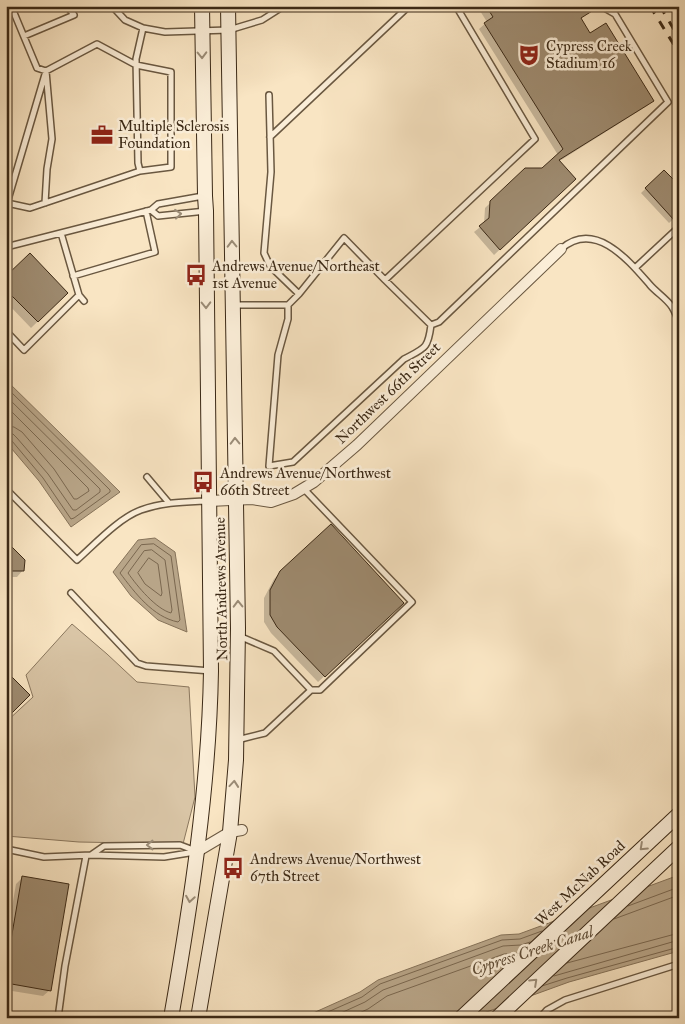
<svg xmlns="http://www.w3.org/2000/svg" width="685" height="1024" font-family="'IM FELL Great Primer',serif">
<style>
.green{fill:#d9c5a6;stroke:#8a775e}
.water{fill:#b8a588;stroke:#86735a}
.shadow{fill:#0003}
.lines{fill:none;stroke-linecap:round;stroke-linejoin:round}
.shore{stroke:#7a674f;stroke-width:1}
.building{fill:#9e8b70;stroke:#3b2916}
.lane-casing{stroke:#6a5841;stroke-width:8}
.street-casing{stroke:#6a5841;stroke-width:12}
.secondary-casing{stroke:#3b2916;stroke-width:16}
.lane{stroke:#fbeed8;stroke-width:5}
.street{stroke:#fbeed8;stroke-width:10}
.secondary{stroke:#fbeed8;stroke-width:14}
.rail{stroke:#3b2916;stroke-width:3;stroke-dasharray:9 9;stroke-linecap:butt}
.oneway{stroke:#9b8c77}
.labels{text-anchor:middle;stroke-width:5;stroke-linejoin:round;paint-order:stroke}
.poi-label{font-size:15px;fill:#3b2916;stroke:#fbeed8;text-anchor:start}
.street-label{font-size:15px;fill:#3b2916;stroke:#fbeed8}
.water-label{font-size:16px;font-style:italic;fill:#604e38;stroke:#fbeed8}
</style>
<rect width="100%" height="100%" fill="#f9e5c3"/>
<filter id="stains"><feTurbulence type="fractalNoise" baseFrequency=".004" numOctaves="4"/><feColorMatrix values="0 0 0 0 .2 0 0 0 0 .09 0 0 0 0 .02 0 0 0 .5 -.17"/></filter>
<radialGradient id="worn" r=".72"><stop offset=".6" stop-color="#630" stop-opacity="0"/><stop offset="1" stop-color="#630" stop-opacity=".3"/></radialGradient>
<path class="green" d="M72,624L107,654L137,682L189,687L195,797L183,844L79,842L6,836V722L33,697L26,675Z"/>
<path class="water" d="M6,380L120,492L71,527L39,481L6,442Z
M155,538L175,552L187,632L158,620L131,596L113,572L138,540Z
M679,875V951L569,982L470,1018H302L360,992L378,980L501,935L519,934Z"/>
<path class="shadow" d="M477,6H586L589,11L580,19L590,34L653,100L647,106L558,162L574,179L494,255L474,232L484,224L485,208L525,169H543L558,155L479,29L487,22Z
M664,171L679,214L669,223L641,193Z
M6,277L67,293L31,328L6,302Z
M6,542L23,570L17,577H6Z
M281,572L396,609L318,682L271,633L264,622V598L274,579Z
M22,878L50,990L43,996L6,990V942L16,884Z"/>
<g class="lines">
<path class="shore" d="M6,387L110,490V492L74,518L71,519L43,478L12,441L6,440
M6,396L100,489V492L76,510H73L48,474L17,438L13,434L6,433
M6,406L88,488L89,491L77,499H74L54,469L22,432L14,427L6,426
M154,544L171,556L180,620L178,622C153,617 135,593 120,573L141,545Z
M152,550L165,560L172,610L171,613C156,609 137,586 128,573L144,551Z
M149,558L158,564L162,593L161,596L145,584L138,573Z
M628,906L679,887
M614,919L679,895
M567,963L679,933
M554,976L679,940
M542,986L567,978L679,947
M314,1018L362,997L380,984L502,940L520,939L542,931
M330,1018L365,1002L383,990L503,946L521,945L530,942
M348,1018L368,1009L387,996L504,954L519,953"/>
</g>
<path class="building" d="M486,6H597V8L581,18L590,33L606,23L654,101L559,160L576,179L500,250L479,226L489,218L490,201L525,168H542L563,149L484,23L493,17Z
M664,170L679,185V216L674,220L645,188Z
M30,253L68,293L38,322L6,290V276Z
M331,524L404,603L325,677L277,627L270,615V590L280,571Z
M6,541L25,560L24,571H6Z
M6,671L30,695L6,719Z
M22,876L69,884L51,991L6,983V969Z"/>
<g class="lines">
<g class="lane-casing">
<path id="lane" d="M17,6L12,8L37,68L46,71L52,139L47,169L45,203
M112,6L125,20L143,28L165,32L229,30L262,20L284,6
M24,36L74,15L67,6
M97,44L136,65L171,72V167L140,171L30,208L7,203L46,71Z
M269,95L271,172L264,253L270,266L299,294
M270,137L409,6
M140,171L138,163L136,59L143,28
M151,210L158,216L206,211
M6,247L151,210L158,204L203,196
M561,249C595,219 629,261 650,285C657,293 667,299 672,307C675,312 677,317 679,322
M635,268L679,227
M73,276L155,252L146,211
M385,280L431,325L439,322L668,102L615,14L601,6
M79,295L84,301
M233,305H288L299,294L344,238L385,280L535,139L456,6
M288,305V319L278,355L269,466L293,462L404,359C425,348 428,349 431,325
M6,331L24,350L79,295L61,233
M147,477L169,503
M6,489L77,560C95,544 119,518 141,510C163,502 185,502 207,501
M304,489L412,602L320,690H311
M71,593L137,663L146,666L211,671
M237,740L265,733L311,690L274,651L239,636
M6,849L44,857L91,855L164,857L195,852
M91,855L104,846L180,845L196,851
M58,1018L65,966L86,856
M540,1018L547,1010L565,1000L679,964"/>
</g>
<g class="street-casing">
<path id="street" d="M209,501L252,499L271,502L294,494L314,482L357,445L561,249
M198,851L230,832L242,830"/>
</g>
<g class="secondary-casing">
<path id="secondary" d="M171,1018C191,903 209,788 211,671L206,211L205,196L202,6
M198,1018L230,832L236,760L238,628L228,6
M461,1018L679,814
M497,1018L679,847"/>
</g>
<use href="#lane" class="lane"/>
<use href="#street" class="street"/>
<use href="#secondary" class="secondary"/>
<path class="rail" d="M650,6L679,53
M660,6L679,38"/>
</g>
<defs><path id="oneway-chevron" d="M-2-3.5L2.5 0L-2 3.5" fill="none" stroke-width="1.6" stroke-linecap="round" stroke-linejoin="round" transform="scale(1.25)"/></defs>
<g class="oneway">
<use href="#oneway-chevron" transform="translate(202 55) rotate(89)"/>
<use href="#oneway-chevron" transform="translate(178 214) rotate(-6)"/>
<use href="#oneway-chevron" transform="translate(232 244) rotate(-91)"/>
<use href="#oneway-chevron" transform="translate(206 305) rotate(89)"/>
<use href="#oneway-chevron" transform="translate(235 441) rotate(-91)"/>
<use href="#oneway-chevron" transform="translate(238 604) rotate(-91)"/>
<use href="#oneway-chevron" transform="translate(234 784) rotate(-85)"/>
<use href="#oneway-chevron" transform="translate(150 845) rotate(-180)"/>
<use href="#oneway-chevron" transform="translate(643 847) rotate(137)"/>
<use href="#oneway-chevron" transform="translate(190 899) rotate(99)"/>
<use href="#oneway-chevron" transform="translate(534 982) rotate(-43)"/>
</g>
<defs>
<g id="theatre-bare" transform="scale(1.725)"><path d="M-5-5.5Q0-4 5-5.5V0Q5 5 0 6Q-5 5-5 0ZM-3.3-2.5H-1v1.5H-3.3ZM1-2.5H3.3v1.5H1ZM-2.8 1Q0 5.5 2.8 1Z" fill="#8f2418" stroke="#fbeed8" stroke-width="2.5" paint-order="stroke"/></g>
<g id="office-bare" transform="scale(1.725)"><path d="M-6-3h4V-5.5h4V-3h4V5H-6ZM-1-4.5V-3h2v-1.5ZM-6 0V1H6V0Z" fill="#8f2418" stroke="#fbeed8" stroke-width="2.5" paint-order="stroke"/></g>
<g id="bus-bare" transform="scale(1.725)"><path d="M-5-6H5V4H4V6H2V4H-2V6H-4V4H-5ZM-3.5-4V0h7V-4ZM-3.5 1.2v1.5H-2V1.2ZM2 1.2v1.5H3.5V1.2Z" fill="#8f2418" stroke="#fbeed8" stroke-width="2.5" paint-order="stroke"/></g>
</defs>
<g fill-rule="evenodd">
<use href="#theatre-bare" x="529" y="55"/>
<use href="#office-bare" x="102" y="135"/>
<use href="#bus-bare" x="196" y="275"/>
<use href="#bus-bare" x="203" y="482"/>
<use href="#bus-bare" x="233" y="868"/>
</g>
<g class="labels">
<g class="poi-label">
<text x="546" y="51">Cypress Creek<tspan x="546" dy="17">Stadium 16</tspan></text>
<text x="118" y="131">Multiple Sclerosis<tspan x="118" dy="17">Foundation</tspan></text>
<text x="212" y="271">Andrews Avenue/Northeast<tspan x="212" dy="17">1st Avenue</tspan></text>
<text x="220" y="478">Andrews Avenue/Northwest<tspan x="220" dy="17">66th Street</tspan></text>
<text x="250" y="864">Andrews Avenue/Northwest<tspan x="250" dy="17">67th Street</tspan></text>
</g>
<g class="street-label">
<text transform="translate(388 393) rotate(-44)" y="5">Northwest 66th Street</text>
<text transform="translate(221 589) rotate(-91)" y="5">North Andrews Avenue</text>
<text transform="translate(580 883) rotate(-43)" y="5">West McNab Road</text>
</g>
<g class="water-label">
<text transform="translate(532 950) rotate(-18)" y="6">Cypress Creek Canal</text>
</g>
</g>
<rect width="685" height="1024" fill="none" stroke="#f9e5c3" stroke-width="25"/>
<rect x="8" y="8" width="670" height="1009" fill="none" stroke="#3b2916" stroke-width="2.5"/>
<rect x="12" y="12" width="660" height="999" fill="none" stroke="#3b2916"/>
<rect width="100%" height="100%" filter="url(#stains)"/>
<rect width="100%" height="100%" fill="url(#worn)"/>
</svg>
